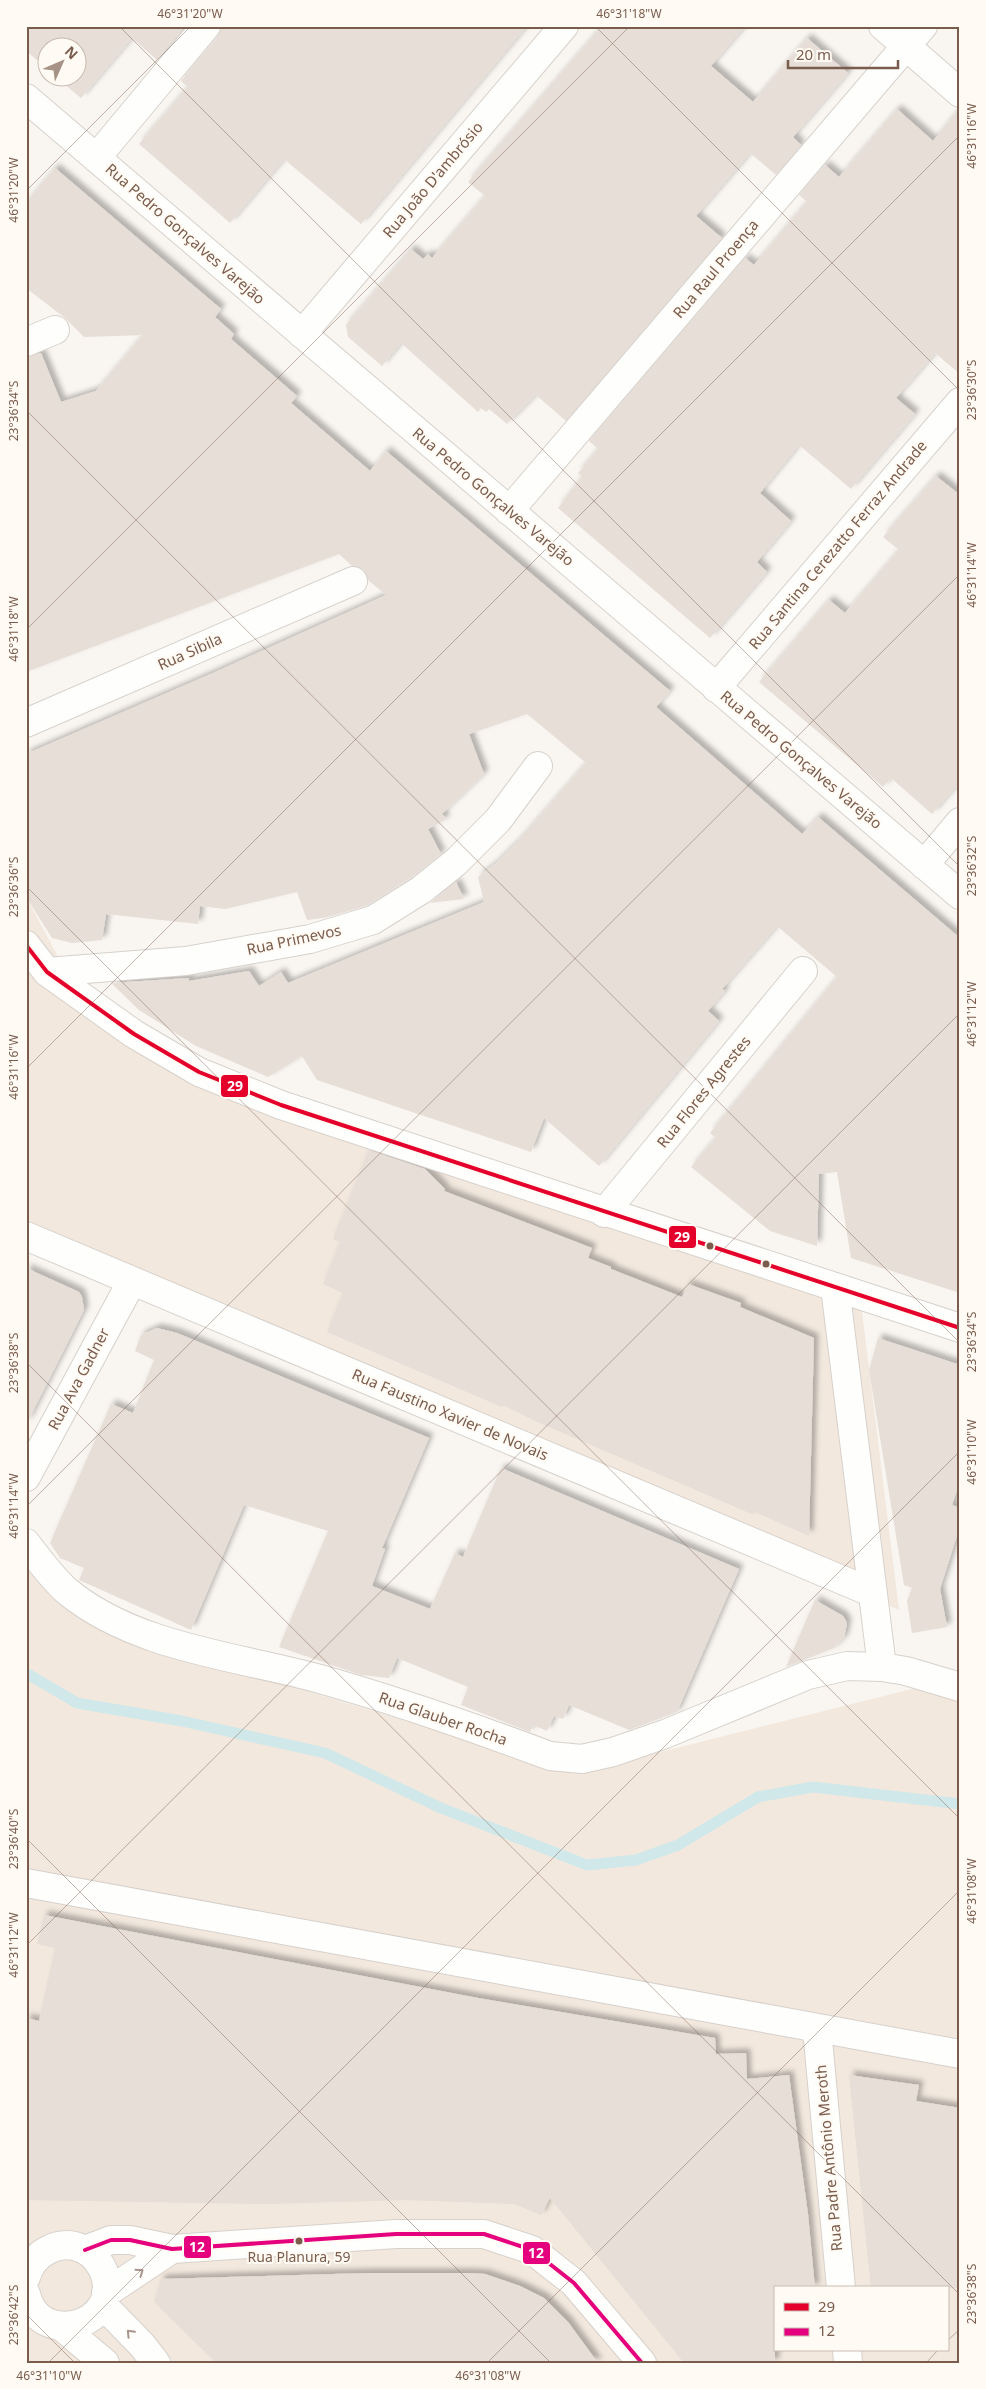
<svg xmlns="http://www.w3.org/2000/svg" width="986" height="2389" font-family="'Noto Sans',sans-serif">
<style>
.residential{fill:#f2e8de;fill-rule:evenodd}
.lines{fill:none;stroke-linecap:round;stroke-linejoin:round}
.stream{stroke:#d0e8ea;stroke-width:11}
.building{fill:#e6ded7;filter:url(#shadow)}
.minor-casing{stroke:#d7d1cb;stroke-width:30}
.minor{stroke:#fefefd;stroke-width:28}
.bus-1-casing{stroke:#fffaf3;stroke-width:8}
.bus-2-casing{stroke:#fffaf3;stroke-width:8}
.bus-1{stroke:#e4002b;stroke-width:4}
.bus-2{stroke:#e5007d;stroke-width:4}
.oneway{stroke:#a8958b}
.ticks{fill:none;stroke:#7a5c4d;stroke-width:1;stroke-opacity:0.45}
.bus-dot{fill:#7a5c4d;stroke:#fffaf3;stroke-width:2}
.labels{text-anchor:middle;stroke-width:4;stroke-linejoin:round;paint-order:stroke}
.bus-label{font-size:14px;fill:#7a5c4d;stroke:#fffaf3}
.street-label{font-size:15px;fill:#7a5c4d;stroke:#fffaf3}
.line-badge{stroke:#fffaf3;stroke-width:2}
.badge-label{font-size:14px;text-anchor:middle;font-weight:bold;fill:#fff}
.neatline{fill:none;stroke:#7a5c4d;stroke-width:2}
.ticks-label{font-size:12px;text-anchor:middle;fill:#7a5c4d}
</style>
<defs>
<filter id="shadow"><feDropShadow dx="4.5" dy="-4.5" stdDeviation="2.5" flood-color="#0004"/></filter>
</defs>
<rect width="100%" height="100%" fill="#f9f5f0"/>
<path class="residential" d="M26,897L77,992L230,1091L861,1304L899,1610L26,1244Z
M26,1563L78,1618L158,1646L577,1773L928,1685L960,1694V2363H26ZM775,2288H947V2350H775Z"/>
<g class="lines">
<path class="stream" d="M26,1673L77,1703L182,1721L325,1753L441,1808L587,1865L636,1860L678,1845L758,1797L813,1787L960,1804"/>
</g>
<path class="building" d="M26,26H185L157,60L132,38L81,98L57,78H78V48H48V69L26,51Z
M221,26H527L361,224L284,159L230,223L139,144L188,87L181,81L218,36Z
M602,26H745L711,66L753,102L807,38L848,73L793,137L801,145L776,175L750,153L696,216L722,238L566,421L536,395L507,424L489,409L486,412L481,408L478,412L401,343L382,366L348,337L346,325L411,249L423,259L428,254L432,258L485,196L468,182Z
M960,108V374L935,353L896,398L915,414L851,489L799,445L760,493L791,521L757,562L767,572L710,638L558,508L582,477L578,473L598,449L589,441L745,258L754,265L807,202L799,195L825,165L839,177L897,109L933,141Z
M55,168L221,309L215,317L234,334L231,339L297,396L291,403L370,471L386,451L670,691L656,707L802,834L818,817L960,938V1293L851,1258L837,1172L819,1174L817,1246L770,1231L691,1167L716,1138L710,1133L837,977L777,926L722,989L725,991L708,1011L719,1021L599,1166L544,1118L531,1152L317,1080L302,1056L268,1077L196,1046L139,1010L111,983L189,978V981L249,971L259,986L281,972L288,983L484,902L478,877L495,864L518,841L586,763L527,714L469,734L484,774L442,814L446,819L428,829L441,854L412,877L366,906L328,917L307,920L297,892L225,909L200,906L198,924L106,914L102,940L72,943L52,938L26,897V754L213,673L386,595L368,580L363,569L352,566L339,554L26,672V357L41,353L61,402L96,391L143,335L84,337L65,318L26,288V203Z
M936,476L960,495V782L932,814L891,778L883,787L759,682L829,600L845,613L899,550L883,537Z
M456,882L464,899L429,903L431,902Z
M369,1150L425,1169L445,1189L444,1191L592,1248L588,1258L611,1267V1269L682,1297L688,1284L741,1303L740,1307L814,1338L809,1536L755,1512L754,1515L535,1421L503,1405L502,1407L327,1332L343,1293L323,1284L340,1242L333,1239Z
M26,1268L79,1292L82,1297L84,1310L26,1425Z
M157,1328L177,1333L429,1438L382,1548L385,1549L372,1586L430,1609L455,1553L463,1557L501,1468L739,1569L677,1712L629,1730L569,1705L563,1719L554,1716L547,1731L533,1725L530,1732L461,1705L468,1687L397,1658L389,1678L361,1675L279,1647L328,1531L244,1505L191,1630L79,1580L84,1568L60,1558L50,1543L111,1404L133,1413L154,1360L135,1351L141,1335Z
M878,1338L960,1365V1481L952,1505L960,1508V1526L940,1589L947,1627L912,1633L907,1601L912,1588L904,1585L869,1370Z
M815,1600L843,1616L847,1623L844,1638L834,1648L786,1667Z
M44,1915L478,1998L715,2038L716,2054L746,2053L747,2079L789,2075L808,2214L815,2288H775V2363H684L550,2198L541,2215L514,2204L406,2200L267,2204L26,2200V2018L39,2021L55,1948L37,1944Z
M849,2075L919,2085L916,2101L960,2108V2288H871Z
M368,2273H470L485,2274L520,2286L544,2298L568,2322L598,2363H216L154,2302L161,2279Z"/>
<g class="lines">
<g class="minor-casing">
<path id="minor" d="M883,26L960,93
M26,98L960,895
M96,158L206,26
M302,334L564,26
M26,342L55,330
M509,511L923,26
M716,688L960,402
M26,723L353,581
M924,865L960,822
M26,945L47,972L134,1034L199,1072L281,1105L960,1328
M47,972L186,961L310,939L373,920L421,890L456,862L498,820L538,766
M604,1213L803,971
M26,1236L873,1593
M835,1287L882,1667
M26,1477L132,1281
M26,1543C39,1560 52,1578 68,1592C137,1648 237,1656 320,1679C398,1701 475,1728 550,1756L582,1759L613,1752L665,1734L808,1675L847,1666L882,1667L906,1671L960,1687
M26,1883L960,2054
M817,2029L841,2288
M85,2250L111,2240H130L172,2249L396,2234H484L532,2250L574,2283L642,2363
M26,2277C33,2253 59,2238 83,2249C94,2254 101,2264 105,2275C121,2326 38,2349 26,2294
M106,2293L172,2249
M103,2305L142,2345L156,2363
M62,2327L105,2363
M847,2350L848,2363"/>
</g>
<use href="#minor" class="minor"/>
<g class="bus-1-casing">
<path id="bus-1" d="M26,945L47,972L134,1034L199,1072L281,1105L960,1328"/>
</g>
<g class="bus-2-casing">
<path id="bus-2" d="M85,2250L111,2240H130L172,2249L396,2234H484L532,2250L574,2283L642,2363"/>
</g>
<use href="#bus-1" class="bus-1"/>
<use href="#bus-2" class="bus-2"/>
</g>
<defs><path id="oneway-chevron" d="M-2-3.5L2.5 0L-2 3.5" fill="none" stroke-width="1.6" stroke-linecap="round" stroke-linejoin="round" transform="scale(1.25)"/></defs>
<g class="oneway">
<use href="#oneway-chevron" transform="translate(140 2272) rotate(-35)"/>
<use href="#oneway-chevron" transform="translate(130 2333) rotate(-134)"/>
</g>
<path class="ticks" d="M119,26L960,867M595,26L960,391M26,191L191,26M26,410L960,1343M26,630L630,26M26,886L960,1819M26,1069L960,135M26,1362L960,2295M26,1507L960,574M26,1838L551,2363M26,1946L960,1013M26,2314L75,2363M947,2341L960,2329M48,2363L960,1451M487,2363L960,1890M926,2363L938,2350"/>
<g class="bus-dot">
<circle cx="710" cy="1246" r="4.5"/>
<circle cx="766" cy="1264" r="4.5"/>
<circle cx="299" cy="2241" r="4.5"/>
</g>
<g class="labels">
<g class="bus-label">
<text x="299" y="2262">Rua Planura, 59</text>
</g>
<g class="street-label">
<text transform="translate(433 180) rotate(-50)" y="5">Rua João D'ambrósio</text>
<text transform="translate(185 234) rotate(41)" y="5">Rua Pedro Gonçalves Varejão</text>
<text transform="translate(716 269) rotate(-50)" y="5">Rua Raul Proença</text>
<text transform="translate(493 497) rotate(40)" y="5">Rua Pedro Gonçalves Varejão</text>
<text transform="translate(838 545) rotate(-50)" y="5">Rua Santina Cerezatto Ferraz Andrade</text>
<text transform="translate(190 652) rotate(-24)" y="5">Rua Sibila</text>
<text transform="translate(801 760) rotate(40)" y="5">Rua Pedro Gonçalves Varejão</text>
<text transform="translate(294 940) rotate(-12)" y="5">Rua Primevos</text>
<text transform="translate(704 1092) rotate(-51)" y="5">Rua Flores Agrestes</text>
<text transform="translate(79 1379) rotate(-62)" y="5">Rua Ava Gadner</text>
<text transform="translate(450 1415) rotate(23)" y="5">Rua Faustino Xavier de Novais</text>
<text transform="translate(443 1719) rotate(19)" y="5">Rua Glauber Rocha</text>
<text transform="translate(829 2158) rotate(-95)" y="5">Rua Padre Antônio Meroth</text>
</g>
</g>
<g class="line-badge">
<rect x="220" y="1074" width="29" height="24" rx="5" fill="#e4002b"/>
<rect x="668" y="1225" width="29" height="24" rx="5" fill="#e4002b"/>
<rect x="183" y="2235" width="29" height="24" rx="5" fill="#e5007d"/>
<rect x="522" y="2241" width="29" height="24" rx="5" fill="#e5007d"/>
</g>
<g class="badge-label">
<text x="235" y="1091">29</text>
<text x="682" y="1242">29</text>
<text x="197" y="2252">12</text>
<text x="536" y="2258">12</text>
</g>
<rect width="986" height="2389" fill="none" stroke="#fffaf3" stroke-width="55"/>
<rect x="774" y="2286" width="175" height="65" fill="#fffaf3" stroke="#cabbb1"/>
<rect x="784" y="2303" width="25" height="8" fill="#e4002b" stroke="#cabbb1"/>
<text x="818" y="2312" font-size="15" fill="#7a5c4d">29</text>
<rect x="784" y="2328" width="25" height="8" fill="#e5007d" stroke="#cabbb1"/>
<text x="818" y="2336" font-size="15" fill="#7a5c4d">12</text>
<g transform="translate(62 62) rotate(45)"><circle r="24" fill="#fffaf3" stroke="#cabbb1"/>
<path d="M0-4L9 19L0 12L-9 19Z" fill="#a69286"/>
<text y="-8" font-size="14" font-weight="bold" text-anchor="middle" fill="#7a5c4d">N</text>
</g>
<path d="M788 60v8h110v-8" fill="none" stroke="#7a5c4d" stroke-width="2.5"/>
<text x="796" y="60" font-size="15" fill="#7a5c4d" stroke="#fffaf3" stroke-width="4" paint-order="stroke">20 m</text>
<rect x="28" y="28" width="930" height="2334" class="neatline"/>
<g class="ticks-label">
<text x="190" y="18">46°31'20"W</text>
<text x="629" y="18">46°31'18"W</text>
<text transform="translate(972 136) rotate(-90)" y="4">46°31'16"W</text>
<text transform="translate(14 190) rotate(-90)" y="4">46°31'20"W</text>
<text transform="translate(972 390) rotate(-90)" y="4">23°36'30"S</text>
<text transform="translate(14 411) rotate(-90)" y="4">23°36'34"S</text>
<text transform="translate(972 575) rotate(-90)" y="4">46°31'14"W</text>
<text transform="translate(14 629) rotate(-90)" y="4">46°31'18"W</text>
<text transform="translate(972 866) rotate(-90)" y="4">23°36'32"S</text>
<text transform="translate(14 887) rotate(-90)" y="4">23°36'36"S</text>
<text transform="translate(972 1014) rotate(-90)" y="4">46°31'12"W</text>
<text transform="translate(14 1067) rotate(-90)" y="4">46°31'16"W</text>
<text transform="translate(972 1342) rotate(-90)" y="4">23°36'34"S</text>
<text transform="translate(14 1363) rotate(-90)" y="4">23°36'38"S</text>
<text transform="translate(972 1452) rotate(-90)" y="4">46°31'10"W</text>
<text transform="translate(14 1506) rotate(-90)" y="4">46°31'14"W</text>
<text transform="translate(14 1839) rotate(-90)" y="4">23°36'40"S</text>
<text transform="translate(972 1891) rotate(-90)" y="4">46°31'08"W</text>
<text transform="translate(14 1945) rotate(-90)" y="4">46°31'12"W</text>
<text transform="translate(972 2294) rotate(-90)" y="4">23°36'38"S</text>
<text transform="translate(14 2315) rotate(-90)" y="4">23°36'42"S</text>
<text x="49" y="2380">46°31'10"W</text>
<text x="488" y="2380">46°31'08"W</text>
</g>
</svg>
